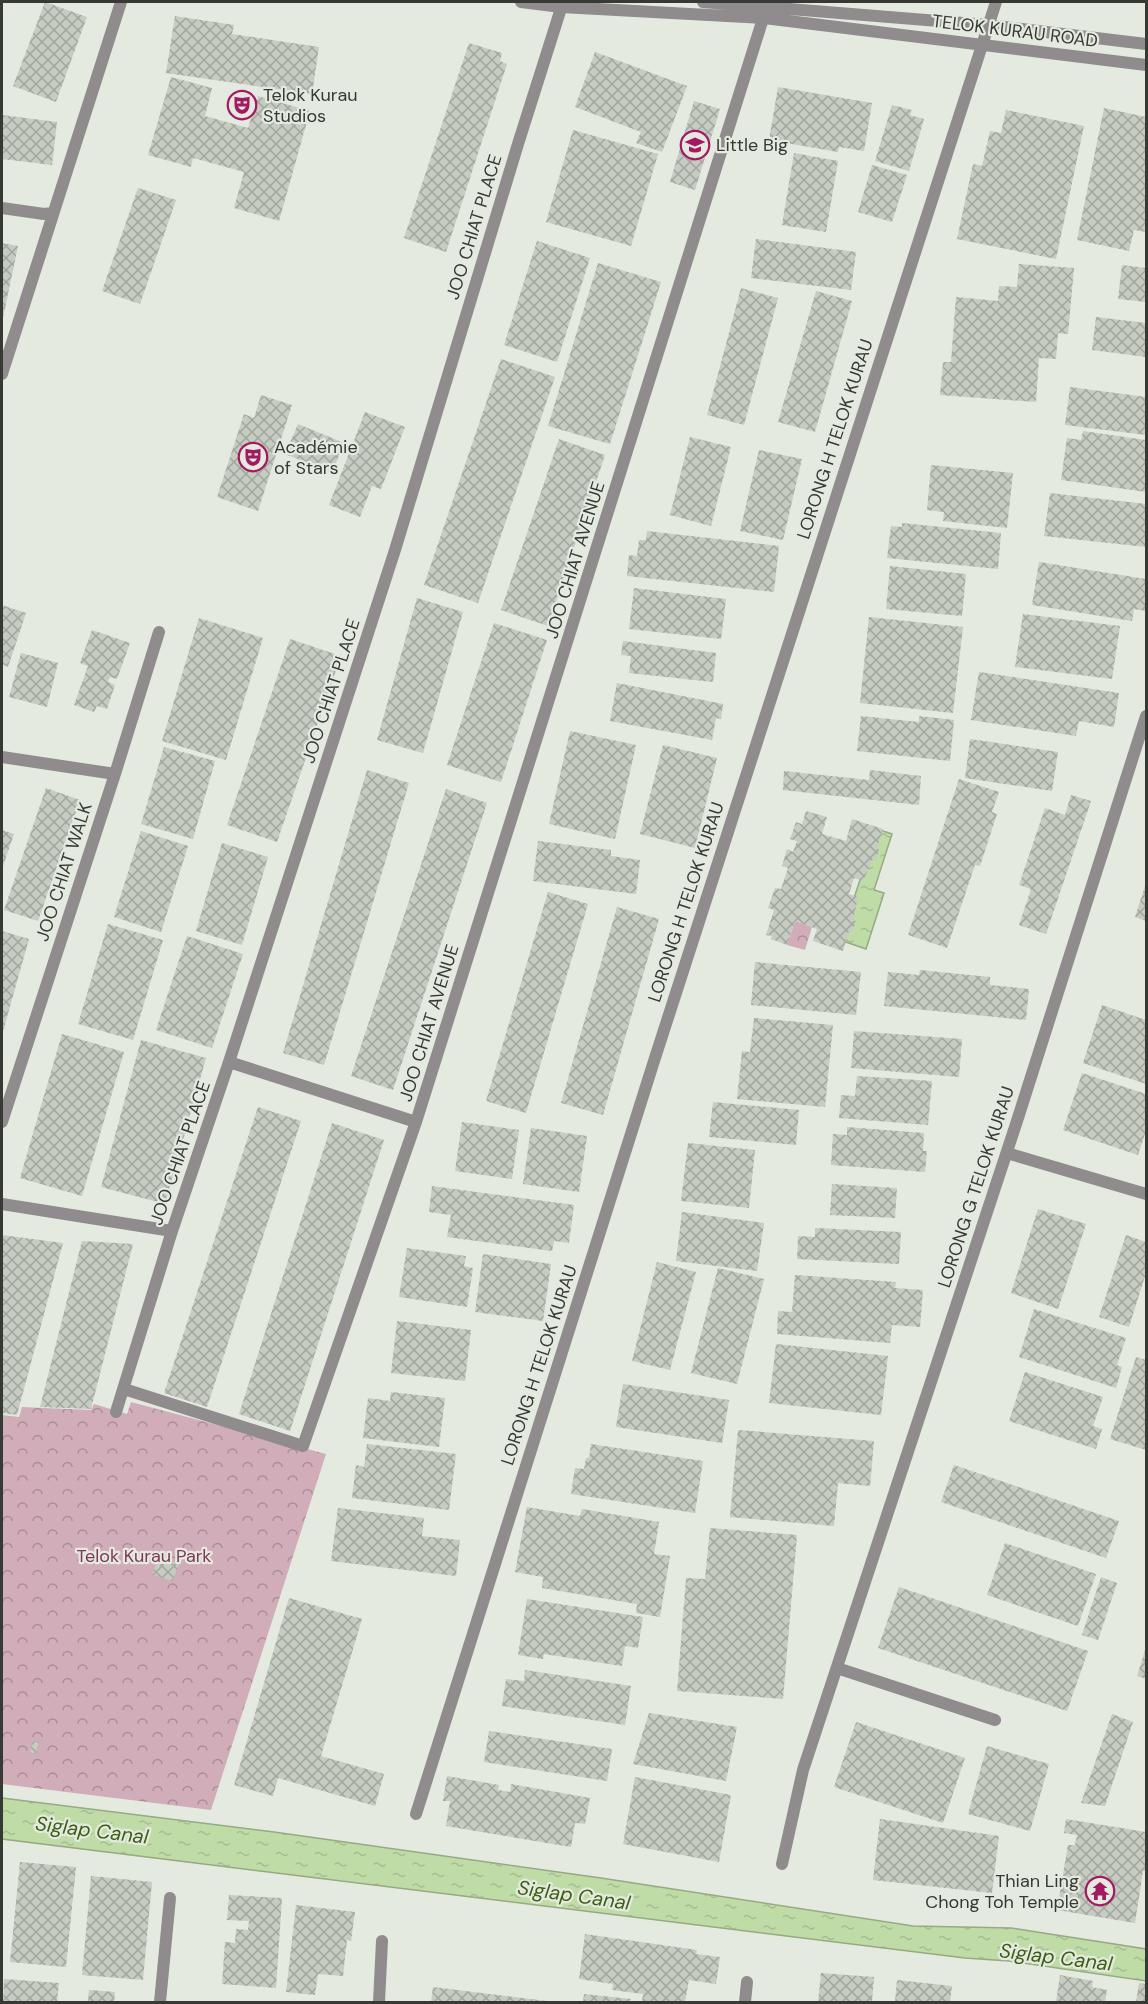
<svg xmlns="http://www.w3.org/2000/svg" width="1148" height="2004" font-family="'DM Sans',sans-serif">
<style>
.park{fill:url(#park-crowns)}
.water{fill:url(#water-ripples);stroke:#96aa84;stroke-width:1.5}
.building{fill:url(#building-cross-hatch)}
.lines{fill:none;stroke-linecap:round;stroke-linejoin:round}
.minor{stroke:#908b8d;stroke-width:12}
.tertiary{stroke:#908b8d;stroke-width:12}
.labels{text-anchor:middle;stroke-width:4.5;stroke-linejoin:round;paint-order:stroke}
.street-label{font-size:18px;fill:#373935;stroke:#e4eadf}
.poi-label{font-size:18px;fill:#373935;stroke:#e4eadf;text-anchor:start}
.park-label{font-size:18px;fill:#7f3756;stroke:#e4eadf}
.water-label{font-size:20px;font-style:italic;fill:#3e5e14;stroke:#e4eadf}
</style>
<defs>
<pattern id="park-crowns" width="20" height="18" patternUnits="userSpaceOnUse" patternTransform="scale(1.5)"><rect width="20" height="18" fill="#d1acb9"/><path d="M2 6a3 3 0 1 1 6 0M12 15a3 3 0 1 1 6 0" fill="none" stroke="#aa8d97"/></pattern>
<pattern id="water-ripples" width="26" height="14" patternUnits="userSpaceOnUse" patternTransform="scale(1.5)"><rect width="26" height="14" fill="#bfdba6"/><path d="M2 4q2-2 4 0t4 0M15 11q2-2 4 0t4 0" fill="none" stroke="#a5bd90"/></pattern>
<pattern id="building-cross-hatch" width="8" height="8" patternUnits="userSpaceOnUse" patternTransform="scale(1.5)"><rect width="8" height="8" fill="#c6ccc1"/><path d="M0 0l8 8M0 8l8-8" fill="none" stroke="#a2a79e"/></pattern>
</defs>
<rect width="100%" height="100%" fill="#e4eadf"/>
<path class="park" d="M795,921L812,927L805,950L787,945Z
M131,1402L326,1454L211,1810L2,1784V1415L19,1417L22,1407L91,1410L94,1404L127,1414Z"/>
<path class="water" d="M877,829L892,834L874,890L884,893L866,949L840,940Z
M2,1798L274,1832L601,1878L913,1926L1011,1928L1146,1949V1981L1009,1961L965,1958L2,1839Z"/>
<path class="building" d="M45,2L87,17L56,102L13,86Z
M175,16L234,25L232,34L319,47L312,94L166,73Z
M469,43L502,53L500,61L507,64L446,252L404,238Z
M595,52L687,86L662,152L636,143L641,132L575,107Z
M171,77L212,88L205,116L248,128L258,96L310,111L279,221L234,208L244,172L193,158L191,167L148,155Z
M778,87L872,103L864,151L839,147L838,152L769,140Z
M694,101L720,109L695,190L670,182Z
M892,105L912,110L910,115L924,119L909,171L875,161Z
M1104,108L1146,117V232L1134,230L1129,251L1077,240Z
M1006,110L1084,126L1056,259L957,239L973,164L982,166L990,131L1001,133Z
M2,115L57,122L52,165L2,159Z
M573,130L658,154L631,246L546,222Z
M794,153L838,161L826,232L782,225Z
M872,165L907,175L892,222L858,212Z
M138,188L176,200L140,304L102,291Z
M756,239L856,252L851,290L751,278Z
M537,241L590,258L557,362L504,345Z
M2,243L18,246L3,318H2Z
M598,263L661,282L610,444L548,426Z
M1019,264L1074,268L1068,334L1058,333L1056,359L1039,358L1036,402L940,395L943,362H951L956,297L998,301L999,286L1017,287Z
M1122,265L1146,268V302L1118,299Z
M741,288L778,298L744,425L707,415Z
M816,291L852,301L815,432L778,422Z
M1096,317L1146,323V357L1092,350Z
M501,359L555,377L478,603L424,585Z
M1070,387L1146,397V435L1065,425Z
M261,395L292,405L258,511L217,497L244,414L254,418Z
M365,412L405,427L381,489L372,486L360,517L329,505Z
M298,424L344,443L332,473L285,454Z
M1083,431L1146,440V492L1061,480L1067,438L1081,440Z
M690,437L731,447L711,526L670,515Z
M559,439L605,455L548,626L501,610Z
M759,450L802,459L783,540L740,531Z
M931,465L1013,473L1007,528L943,521L944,512L927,510Z
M1050,493L1146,504V547L1044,536Z
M902,523L1001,533L998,569L887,558L891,526L902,527Z
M647,531L779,546L774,592L627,576L629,555L637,556L639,540H646Z
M1039,562L1146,579V611L1134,609L1132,621L1032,605Z
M890,566L966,574L962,616L886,609Z
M634,588L726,599L721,639L629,629Z
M417,598L463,612L423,753L377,740Z
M2,605L26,613L8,667L2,664Z
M1023,614L1120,626L1112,679L1015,667Z
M869,617L963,627L953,713L860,703Z
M199,618L263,638L226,760L162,741Z
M494,623L547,640L501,782L447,765Z
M92,630L130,643L117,679L110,677L108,682L115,685L107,709L97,706L94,712L74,705L88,666L80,663Z
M290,639L341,656L277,842L227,825Z
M623,641L716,653L713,682L629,673L631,656L621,655Z
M21,653L58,663L47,707L9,697Z
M979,672L1119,693L1114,727L1079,721L1076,736L971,720Z
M617,683L723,704L721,719L716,718L712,740L610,721Z
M861,716L919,722V716L954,720L950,761L857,751Z
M570,731L636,745L615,839L549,824Z
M970,739L1058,752L1052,791L965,778Z
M663,745L717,758L695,848L640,834Z
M164,747L215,761L193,839L141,824Z
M367,770L409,783L324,1065L283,1053Z
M870,770L921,776L919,805L783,790L784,771L869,780Z
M959,779L999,792L992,812L997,814L980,866L975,865L947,948L908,935Z
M46,788L80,800L38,921L4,910Z
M446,789L487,803L393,1090L351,1076Z
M1071,795L1091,801L1046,934L1019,925L1031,889L1019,885L1045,808L1065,815Z
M806,811L827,817L822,834L846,841L852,819L883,829L877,848L879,849L876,860L873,859L863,881L854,878L849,894L858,897L853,920L856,921L852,932L849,931L843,951L813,941L817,929L795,921L787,945L771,939L772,936L766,935L774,910L768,908L775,888L781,889L788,868L782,866L787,849L793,852L797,841L790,839L796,822L802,824Z
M2,830L14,834L2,869Z
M141,831L188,846L161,932L114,917Z
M538,841L611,850V856L640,860L636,894L533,881Z
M222,843L268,857L242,945L196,931Z
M1146,883V921L1135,917Z
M548,892L588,904L526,1113L486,1101Z
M617,907L659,919L603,1115L561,1103Z
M108,924L163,940L133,1040L78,1024Z
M2,931L29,939L2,1035Z
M187,936L243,954L212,1048L156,1030Z
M755,962L861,972L856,1015L751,1005Z
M920,970L990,977V985L1029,989L1026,1020L884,1006L888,972L919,975Z
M1102,1005L1146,1020V1084L1083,1063Z
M754,1018L833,1025L825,1107L737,1099L742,1051L750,1052Z
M854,1031L962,1039L959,1077L851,1068Z
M62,1034L124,1052L82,1196L20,1178Z
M141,1040L206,1058L165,1204L101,1187Z
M1082,1073L1146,1094V1131L1138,1155L1063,1130Z
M857,1076L932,1081L928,1125L839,1118L841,1095L855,1096Z
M713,1102L799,1110L796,1145L709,1137Z
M258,1107L301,1121L207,1407L164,1393Z
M462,1122L519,1130L512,1179L455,1171Z
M332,1123L384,1140L290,1431L239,1414Z
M847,1127L924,1133L923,1151H927L925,1172L831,1165L833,1134L847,1135Z
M531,1128L587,1136L579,1192L523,1184Z
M688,1143L755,1150L749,1208L681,1201Z
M832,1184L897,1188L895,1218L830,1215Z
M432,1186L574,1205L569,1243L554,1241L552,1251L447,1237L451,1215L429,1212Z
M1038,1209L1086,1224L1058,1309L1011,1293Z
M682,1212L764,1223L757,1271L676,1261Z
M815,1228L901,1232L899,1264L797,1259L798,1236L815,1237Z
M2,1235L63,1243L17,1415L2,1413Z
M1126,1235L1146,1242V1273L1129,1327L1099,1317Z
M82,1241L133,1244L91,1409L40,1407Z
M407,1248L466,1256L464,1266L473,1268L467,1307L399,1297Z
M483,1254L551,1264L543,1321L475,1312Z
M657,1262L696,1272L670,1370L632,1361Z
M718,1268L764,1279L737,1384L691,1373Z
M795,1275L896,1282L895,1288L923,1290L920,1327L892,1325L890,1343L777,1334L778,1311L792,1312Z
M1034,1309L1126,1338L1117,1365L1122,1367L1116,1388L1019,1357Z
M397,1321L471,1330L465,1381L391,1373Z
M776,1344L888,1356L881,1415L769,1403Z
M1136,1357L1146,1360V1450L1110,1439Z
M1025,1372L1103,1397L1093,1426L1102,1429L1096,1449L1009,1421Z
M623,1384L729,1400L722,1443L616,1427Z
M391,1392L445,1398L439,1447L363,1438L368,1398L390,1401Z
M738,1430L874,1441L870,1486L838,1483L834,1526L730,1517Z
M367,1444L456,1454L449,1510L352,1498L356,1465L364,1467Z
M591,1444L703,1461L695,1513L571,1494L575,1468L584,1469L586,1458H589Z
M954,1465L1119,1521L1106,1558L941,1502Z
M527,1507L580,1516L582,1509L659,1522L654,1554L670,1556L660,1617L636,1613L637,1604L542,1588L543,1577L515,1572Z
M338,1508L424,1518L422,1536L460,1540L456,1576L331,1561Z
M710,1528L797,1535L783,1699L677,1691L686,1578L705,1579Z
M1005,1543L1096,1574L1078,1626L987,1595Z
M159,1557L179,1564L172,1581L152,1574Z
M1101,1577L1117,1583L1098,1640L1082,1635Z
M899,1587L1088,1651L1067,1711L878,1648Z
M289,1598L362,1619L321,1756L384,1774L375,1806L278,1778L273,1796L234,1785Z
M527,1599L643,1617L638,1648L625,1646L622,1666L544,1654L543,1659L518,1655Z
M1146,1647V1679L1137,1676Z
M525,1670L631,1686L625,1725L502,1706L506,1679L524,1681Z
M649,1713L737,1727L726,1781L633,1764Z
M1112,1714L1133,1722L1105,1806L1081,1803Z
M856,1722L965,1758L943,1823L834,1787Z
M489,1731L612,1749L607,1781L484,1762Z
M33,1740L39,1742L35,1754L30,1752Z
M987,1746L1049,1764L1030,1831L968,1814Z
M447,1776L499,1785L498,1790L510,1792L511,1784L590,1798L585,1824L575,1823L571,1847L446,1826L450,1801H443Z
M635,1777L731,1795L719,1862L623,1844Z
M880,1819L999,1836L992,1893L873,1880Z
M1066,1819L1146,1832V1871H1143L1135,1923L1057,1910L1068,1845H1075L1077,1835L1064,1833Z
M20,1862L76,1867L66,1967L10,1962Z
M91,1876L152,1882L143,1980L82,1975Z
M229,1895L282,1898L276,1988L222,1984L225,1942L235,1943L236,1929L248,1930L249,1921L227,1920Z
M296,1905L355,1912L351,1941L347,1940L343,1976L318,1974L315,1995L286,1992Z
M585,1934L697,1950L696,1954L720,1957L716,1984L689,1980L685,2002H642L643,1994L612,1990L613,1984L579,1979Z
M821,1973L874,1977L872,2002H818Z
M1060,1975L1093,1981L1092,1987L1107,1990L1105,2002H1056Z
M4,1979L59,1983L57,2002H3Z
M897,1980L952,1986L950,2002H895Z
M1139,1983L1146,1984V2002H1136Z
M433,1987L547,2001V2002H431Z
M89,1990L115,1992L114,2002H88Z
M584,1994L631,1999L630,2002H583Z"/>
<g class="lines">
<path class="minor" d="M2,208L44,214L52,213
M2,374L121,2
M2,757L115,774
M229,1062L416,1122
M2,1122L115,774L159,632
M1007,1153L1146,1194
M2,1204L172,1231
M124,1389L303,1446L416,1122L766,9
M116,1412L172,1231L229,1062L395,550L518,144L563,2
M837,1668L995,1720
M416,1814L654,1061L996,2
M782,1864L803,1770L1017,1121L1146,716
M160,2002L170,1898
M379,2002L382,1941
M745,2002L747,1982"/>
<path class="tertiary" d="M521,2L561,7L764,18L1146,65
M703,2L988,25L1146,44"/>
</g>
<defs>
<g id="theatre-ring" transform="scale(1.5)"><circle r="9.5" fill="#e4eadf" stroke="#a41a62" stroke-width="1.5"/><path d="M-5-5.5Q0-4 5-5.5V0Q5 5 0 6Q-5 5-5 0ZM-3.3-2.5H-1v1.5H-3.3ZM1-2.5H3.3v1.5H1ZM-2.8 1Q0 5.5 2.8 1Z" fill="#a41a62"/></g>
<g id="school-ring" transform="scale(1.5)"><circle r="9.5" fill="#e4eadf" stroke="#a41a62" stroke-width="1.5"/><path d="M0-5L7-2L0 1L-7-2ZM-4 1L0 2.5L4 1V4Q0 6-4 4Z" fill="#a41a62"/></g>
<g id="temple-ring" transform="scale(1.5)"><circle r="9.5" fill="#e4eadf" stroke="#a41a62" stroke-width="1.5"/><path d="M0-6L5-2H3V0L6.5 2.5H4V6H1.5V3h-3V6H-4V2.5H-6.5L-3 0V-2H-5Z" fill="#a41a62"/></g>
</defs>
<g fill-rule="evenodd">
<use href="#theatre-ring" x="242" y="105"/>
<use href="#school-ring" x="695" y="145"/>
<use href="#theatre-ring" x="253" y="457"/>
<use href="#temple-ring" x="1100" y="1891"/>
</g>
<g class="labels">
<g class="street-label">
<text transform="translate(1015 31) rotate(7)" y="6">TELOK KURAU ROAD</text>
<text transform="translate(474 227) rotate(-73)" y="6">JOO CHIAT PLACE</text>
<text transform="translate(835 439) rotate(-72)" y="6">LORONG H TELOK KURAU</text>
<text transform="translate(575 560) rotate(-73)" y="6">JOO CHIAT AVENUE</text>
<text transform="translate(331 691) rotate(-72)" y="6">JOO CHIAT PLACE</text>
<text transform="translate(64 872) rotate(-72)" y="6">JOO CHIAT WALK</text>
<text transform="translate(686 902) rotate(-72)" y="6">LORONG H TELOK KURAU</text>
<text transform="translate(429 1023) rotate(-73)" y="6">JOO CHIAT AVENUE</text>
<text transform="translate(180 1153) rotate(-71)" y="6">JOO CHIAT PLACE</text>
<text transform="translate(976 1187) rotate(-72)" y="6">LORONG G TELOK KURAU</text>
<text transform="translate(539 1365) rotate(-72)" y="6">LORONG H TELOK KURAU</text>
</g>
<g class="poi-label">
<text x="263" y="101">Telok Kurau<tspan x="263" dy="21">Studios</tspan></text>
<text x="716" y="151">Little Big</text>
<text x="274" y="453">Académie<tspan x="274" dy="21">of Stars</tspan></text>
<text x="1079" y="1887" text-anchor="end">Thian Ling<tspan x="1079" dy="21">Chong Toh Temple</tspan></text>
</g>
<g class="park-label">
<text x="144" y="1562">Telok Kurau Park</text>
</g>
<g class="water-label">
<text transform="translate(92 1830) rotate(7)" y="7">Siglap Canal</text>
<text transform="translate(574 1895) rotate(8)" y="7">Siglap Canal</text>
<text transform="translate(1056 1957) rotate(7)" y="7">Siglap Canal</text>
</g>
</g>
<rect width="1148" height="2004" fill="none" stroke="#373935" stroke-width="6"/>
</svg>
